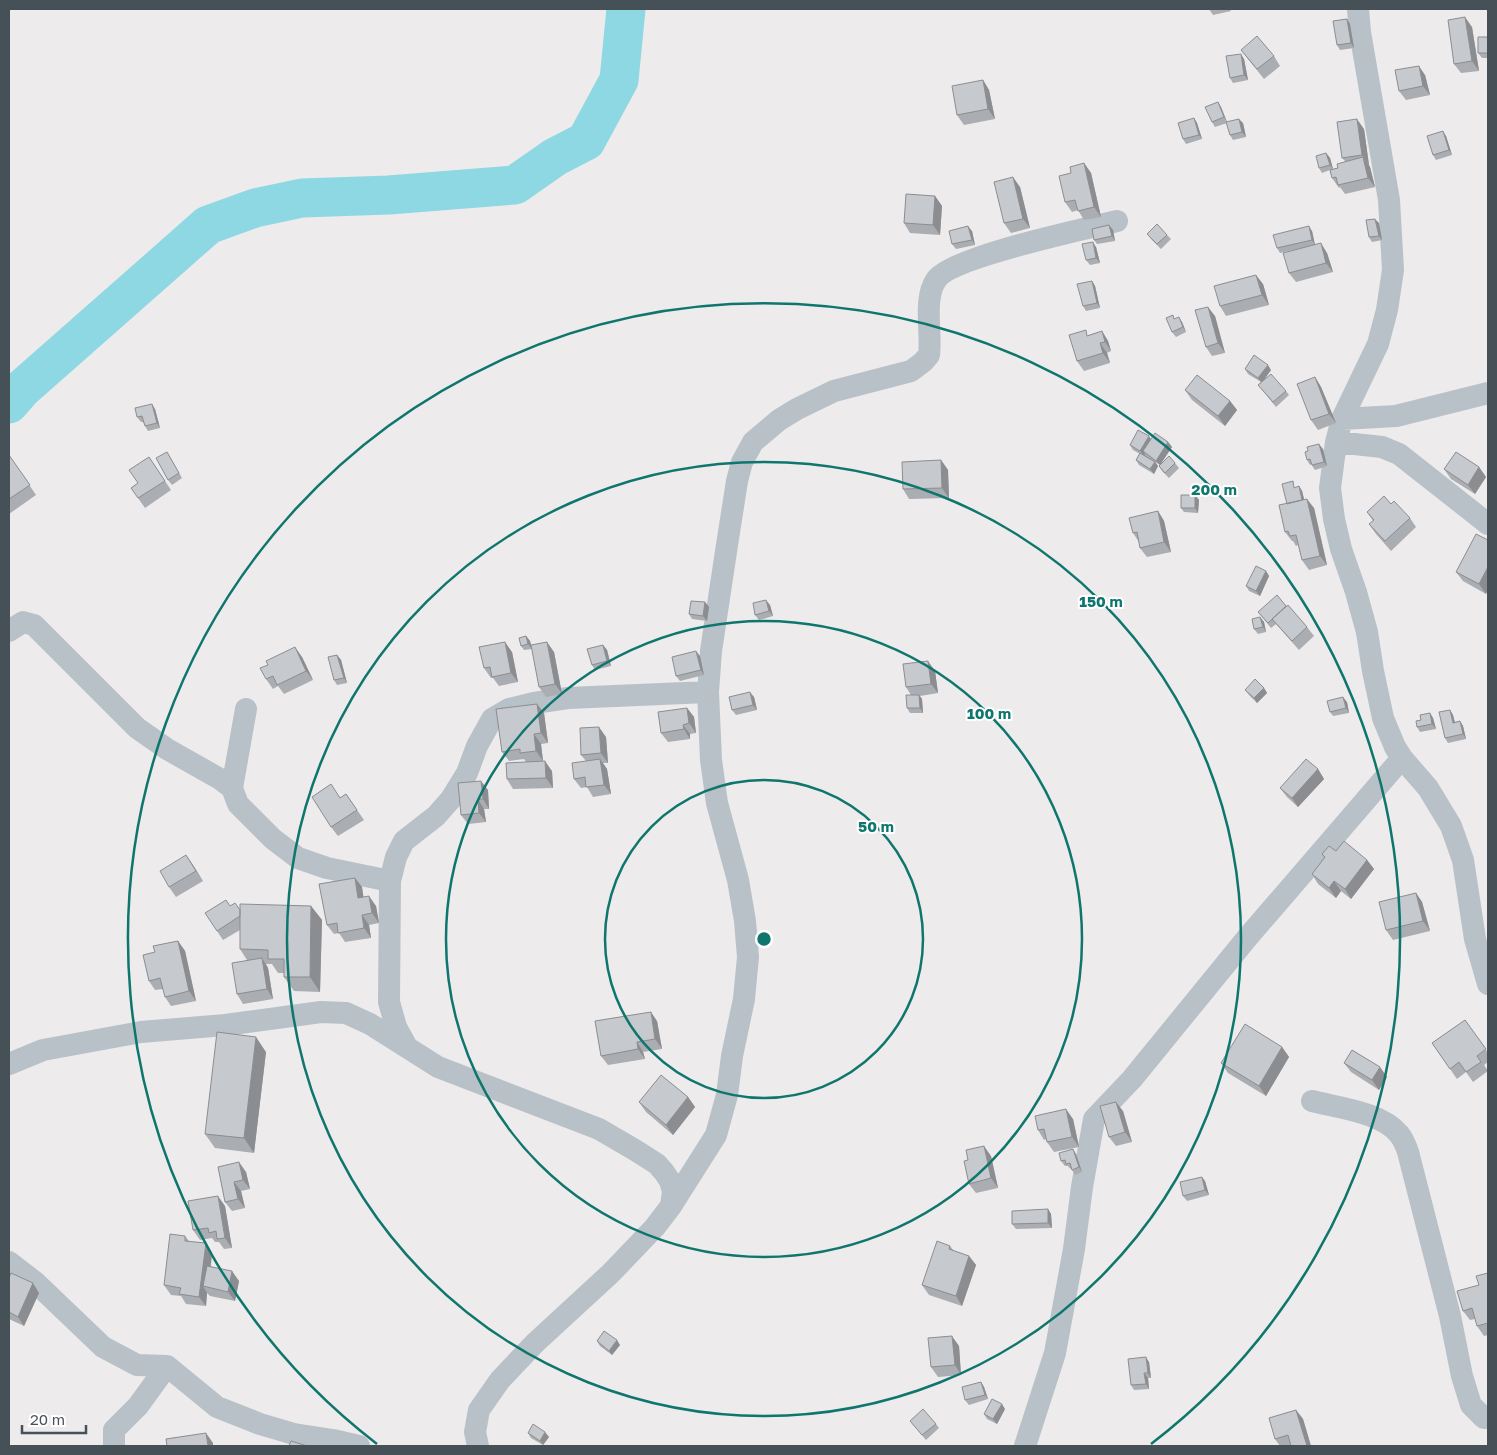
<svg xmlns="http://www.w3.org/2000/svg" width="1497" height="1455" font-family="'Golos Text',sans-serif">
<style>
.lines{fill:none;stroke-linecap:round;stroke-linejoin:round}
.river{stroke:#8dd8e2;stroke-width:39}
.minor{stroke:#b8c1c7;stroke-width:22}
.wall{fill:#aaadb1}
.shaded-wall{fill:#8b8d90}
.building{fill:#c6c9ce;stroke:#8b8d90}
.ring{fill:none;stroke:#0f766e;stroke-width:2.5}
.centre{fill:#0f766e;stroke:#fff;stroke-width:2.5}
.ring-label{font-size:15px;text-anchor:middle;font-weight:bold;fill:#0f766e;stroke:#fff;stroke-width:4;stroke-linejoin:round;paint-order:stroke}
</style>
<rect width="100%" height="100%" fill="#eeebec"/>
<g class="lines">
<path class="river" d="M9,404L23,388L208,225L255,208L302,198L389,195L515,185L555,157L586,141L619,80L626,9"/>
<path class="minor" d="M1358,9L1360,32L1389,200L1393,270L1387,310L1378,344L1342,419L1336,442L1330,488L1334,519L1341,549L1356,592L1367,632L1373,671L1383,718L1395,747L1402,758L1428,788L1451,826L1463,860L1475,939L1488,984
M1342,419L1396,416L1488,393
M1336,442L1382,447L1399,454L1488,524
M9,631L23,622L34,625L137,728L167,749L220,779L232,788
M246,709L232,788L238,804L273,839L298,858L327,868L390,881
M407,1047L396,1027L389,1002L390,881L396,857L404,841L436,816L451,799L467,773L477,746L492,719L509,709L534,703L568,698L708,692
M9,1064L43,1050L141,1032L225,1025L321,1012L346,1013L370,1024L438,1067L599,1129L635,1150L657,1164L664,1172L670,1181L673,1191L671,1206
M1312,1101C1339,1108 1381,1112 1399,1134C1403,1139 1406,1146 1408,1152L1450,1316L1462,1376L1471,1405L1484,1418L1488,1417
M9,1262L35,1282L103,1347L137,1365L167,1366L217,1407L260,1424L294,1434L333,1440L359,1446
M114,1446V1430L138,1406L167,1366
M478,1446L475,1432L479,1410L500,1380L535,1343L610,1274L655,1227L671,1206L716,1135L727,1095L732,1056L744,999L748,957L745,921L738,880L717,803L711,760L708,692L711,651L727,545L737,481L742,462L753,442L779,420L797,409L834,391L911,371L923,362L929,355C932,333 923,299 936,280C950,257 1085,229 1117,221
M1025,1446L1055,1353L1074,1249L1082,1187L1094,1119L1132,1079L1247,938L1402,758"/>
</g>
<path class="wall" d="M1209,9H1230L1231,11L1213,15Z
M1347,19L1350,24L1354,48L1340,50L1337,45Z
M1472,27L1479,71L1461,73L1454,64Z
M1488,37V58H1482L1478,53Z
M1241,50L1274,56L1280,66L1264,79L1248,59Z
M1244,59L1248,80L1233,83L1230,78Z
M1425,75L1430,95L1406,100L1399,91Z
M983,80L989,90L995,119L964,125L957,115Z
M1218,102L1221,107L1227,122L1243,123L1246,137L1233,140L1230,135L1227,123L1215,127L1212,122Z
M1194,118L1197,123L1202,139L1186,144L1183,139Z
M1364,129L1369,165L1370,167L1375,187L1345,194L1340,187L1339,188L1332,178L1330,170L1322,173L1319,168L1326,153L1330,158L1333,169L1338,168L1345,161L1342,158Z
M1446,136L1452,155L1436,160L1433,155Z
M1084,163L1091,173L1101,217L1084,220L1078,210L1072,212L1065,202L1071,173Z
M1020,187L1030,228L1011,233L1004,223Z
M935,196L942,206L940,235L910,233L904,223Z
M1379,223L1382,240L1372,242L1369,237Z
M1109,225L1113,230L1115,241L1097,244L1094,240Z
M972,231L975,245L956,249L952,244Z
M1312,231L1315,245L1327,253L1333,272L1296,282L1289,273L1311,246L1280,253L1277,248Z
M1147,234L1167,235L1171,239L1161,249L1151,239Z
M1096,247L1100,263L1090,265L1086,260Z
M1092,281L1095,286L1100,308L1086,311L1083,306Z
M1263,284L1269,305L1226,316L1220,306Z
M1215,316L1225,353L1212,356L1206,347Z
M1175,319L1182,322L1186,332L1176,337L1172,332Z
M1102,331L1108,341L1111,351L1107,353L1110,363L1084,371L1077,361L1089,335Z
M1245,369L1271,370L1264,379L1286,391L1289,395L1276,407L1258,385L1261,382L1248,374Z
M1315,377L1321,387L1336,423L1318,430L1311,420Z
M1185,390L1230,401L1237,410L1225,426L1192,400Z
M155,409L160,428L148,431L145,426L143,422H141L137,417Z
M1151,439L1168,442L1172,447L1160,465L1155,462L1158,466L1154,474L1139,465L1136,460L1140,454L1133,450L1130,445Z
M1323,449L1327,466L1315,470L1311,464L1310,465L1307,460Z
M9,455L36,495L9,514Z
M149,457L171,490L145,508L131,488L138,483Z
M170,457L182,478L172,485L168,480Z
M941,460L948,470L949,498L909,499L903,489Z
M1175,463L1179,468L1169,478L1162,471L1159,466Z
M1479,467L1486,477L1475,494L1451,479L1444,469Z
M1299,486L1302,491L1304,499L1314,508L1327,565L1309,570L1302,560L1298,545L1296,546L1293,541H1292L1285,532L1287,504L1297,487Z
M1195,495L1199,500L1198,513L1184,512L1181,508Z
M1391,504L1410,518L1416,527L1391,551L1376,534L1369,524L1373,521L1367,512Z
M1158,511L1164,521L1171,552L1147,557L1140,548L1139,542L1133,533Z
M1488,540V589L1486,594L1463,581L1456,572Z
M1266,571L1269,576L1260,596L1249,591L1246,586Z
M705,602L709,607L707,621L692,619L689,614Z
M770,605L773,616L759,620L755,615Z
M1286,606L1307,627L1314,636L1299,650L1276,624L1271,628L1258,612Z
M1260,617L1264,622L1266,632L1258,634L1254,629Z
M526,636L530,641L532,649L524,650L521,646Z
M603,645L607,650L611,666L595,670L592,665Z
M512,652L518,682L499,686L493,678H491L484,668Z
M554,652L562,694L546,697L539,687Z
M337,655L341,660L347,683L337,685L334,680Z
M700,656L704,675L680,681L676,676Z
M302,657L313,680L284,694L278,686L273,689L266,679Z
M935,671L938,693L920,696L922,699L923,713H910L907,708L911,695L906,687Z
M1264,688L1267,693L1257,703L1249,695L1245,690Z
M754,697L757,710L736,715L732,710Z
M1347,702L1349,713L1333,716L1330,712Z
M537,704L544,713L548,743L541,744L543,761L536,762L552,771L553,788L513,789L507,779L526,762L524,759L509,761L502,752Z
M687,708L694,717L696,733L690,734V739L668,742L661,733Z
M1450,710L1453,715L1455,722L1460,721L1463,726L1466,739L1448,743L1445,738Z
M1430,713L1433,718L1436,729L1420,732L1417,727L1421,720Z
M606,737L608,763H603L607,769L611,794L593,797L587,787L581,788L574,779L586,761L581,755Z
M1318,769L1324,779L1298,807L1287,797L1280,788Z
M488,790L489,809H484L486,822L468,824L461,815Z
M346,794L364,820L338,836L331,827L340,798Z
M1336,851L1367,860L1374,869L1351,899L1341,891L1336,898L1318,884L1312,874L1324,858L1322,854Z
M186,855L203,881L176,897L169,887Z
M355,878L362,887L363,897L376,906L379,923L369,925L371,938L345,942L339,933L334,934L327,925Z
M1416,893L1422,902L1430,931L1393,940L1386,930Z
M230,906L240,910L311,906L322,920L320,992L294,991L284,977V973H278L272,964H266L268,968L273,999L243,1004L237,994L247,960L240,949V930L223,940L217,931Z
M178,941L185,951L196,1001L171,1006L165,997L163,989L155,990L149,981L155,952Z
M1465,1020L1488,1053V1062L1484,1065L1488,1071L1473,1082L1466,1072L1457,1079L1432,1043Z
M657,1021L662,1049L643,1052L645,1059L608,1065L601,1056Z
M1282,1047L1289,1057L1266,1096L1228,1073L1221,1063Z
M266,1052L254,1153L215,1148L205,1134Z
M1344,1063L1387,1077L1379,1090L1351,1072Z
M688,1097L695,1107L673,1135L646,1112L639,1102Z
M1123,1111L1132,1142L1116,1146L1109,1137Z
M1073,1119L1079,1147L1054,1152L1047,1142L1046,1139L1044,1140L1038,1130Z
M1076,1154L1082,1172L1075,1175L1071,1168L1070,1169L1068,1166H1065L1061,1161Z
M991,1156L998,1188L976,1193L969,1184Z
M218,1167L246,1172L250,1189L241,1191L245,1208L232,1211L225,1202Z
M1205,1181L1209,1195L1187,1201L1183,1196Z
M225,1206L232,1248L224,1249L219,1242H215L212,1238L200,1240L193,1230Z
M1048,1209L1051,1214L1052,1228L1016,1229L1012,1224Z
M185,1236L189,1241L212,1253L211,1266L239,1281L235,1301L210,1296L207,1293L206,1306L186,1304L181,1296L171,1295L164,1285Z
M950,1246L954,1251L969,1256L976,1265L962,1306L929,1295L922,1285Z
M1488,1273V1335L1484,1336L1477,1326L1475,1319L1470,1320L1463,1311L1479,1285Z
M9,1278L39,1293L24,1326L9,1319Z
M597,1341L620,1345L612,1355L600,1346Z
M959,1346L961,1375L938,1377L931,1367Z
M1149,1362L1151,1378H1148L1149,1389L1134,1390L1131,1385Z
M981,1382L984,1387L988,1399L969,1405L965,1400Z
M1005,1409L997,1424L987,1419L984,1414Z
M1296,1410L1303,1419L1311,1446H1280L1275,1439Z
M910,1421L936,1424L939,1428L926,1440Z
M528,1433L549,1437L543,1445L531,1438Z"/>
<path class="shaded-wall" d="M1465,17L1472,27L1479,71L1472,61Z
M1347,19L1350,24L1354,48L1351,43Z
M1241,54L1244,59L1248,80L1244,75Z
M1419,66L1425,75L1430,95L1423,86Z
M983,80L989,90L995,119L988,109Z
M1218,102L1221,107L1227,122L1224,117Z
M1194,118L1197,123L1202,139L1199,135Z
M1239,119L1243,123L1246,137L1242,132Z
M1357,119L1364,129L1369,165L1362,155Z
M1443,131L1446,136L1452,155L1449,150Z
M1326,153L1330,158L1333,169L1330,165Z
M1363,157L1370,167L1375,187L1368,178Z
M1084,163L1091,173L1101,217L1094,207Z
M1013,177L1020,187L1030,228L1023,219Z
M935,196L942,206L940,235L933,225Z
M1375,219L1379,223L1382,240L1379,236Z
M1109,225L1113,230L1115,241L1112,236Z
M968,226L972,231L975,245L972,240Z
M1309,226L1312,231L1315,245L1312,240Z
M1093,242L1096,247L1100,263L1096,258Z
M1321,243L1327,253L1333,272L1326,263Z
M1256,275L1263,284L1269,305L1262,295Z
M1092,281L1095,286L1100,308L1097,303Z
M1208,307L1215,316L1225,353L1218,343Z
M1179,317L1182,322L1186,332L1183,327Z
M1102,331L1108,341L1111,351L1105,342Z
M1100,343L1107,353L1110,363L1103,353Z
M1268,365L1271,370L1262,383L1258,378Z
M1315,377L1321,387L1336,423L1329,414Z
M1230,401L1237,410L1225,426L1218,416Z
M152,404L155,409L160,428L157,423Z
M1149,436L1152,441L1143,451L1145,454L1144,456L1140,451Z
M1168,442L1172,447L1160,465L1156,461Z
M1319,444L1323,449L1327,466L1324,462Z
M941,460L948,470L949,498L942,488Z
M1155,462L1158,466L1154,474L1150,469Z
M1479,467L1486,477L1475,494L1468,485Z
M1299,486L1302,491L1306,507L1303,502Z
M1195,495L1199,500L1198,513L1195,508Z
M1307,499L1314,508L1327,565L1320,556Z
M1158,511L1164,521L1171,552L1164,542Z
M1488,567V589L1486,594L1479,584Z
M1266,571L1269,576L1260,596L1256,591Z
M766,600L770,605L773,616L769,611Z
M705,602L709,607L707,621L703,616Z
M1260,617L1264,622L1266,632L1263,627Z
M526,636L530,641L532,649L528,644Z
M505,642L512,652L518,682L511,673Z
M547,642L554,652L562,694L555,684Z
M603,645L607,650L611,666L607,661Z
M295,647L302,657L313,680L306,671Z
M696,651L700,656L704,675L701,670Z
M337,655L341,660L347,683L344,678Z
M928,661L935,671L938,693L931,684Z
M1264,688L1267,693L1257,703L1254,698Z
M750,692L754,697L757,710L753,705Z
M919,695L922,699L923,713L920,708Z
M1343,697L1347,702L1349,713L1346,708Z
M537,704L544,713L548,743L541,733Z
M687,708L694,717L696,733L689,723Z
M1450,710L1453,715L1456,728L1453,723Z
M1430,713L1433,718L1436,729L1432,724Z
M1460,721L1463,726L1466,739L1463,734Z
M683,725L690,734V739L684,729Z
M599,727L606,737L608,763L601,753Z
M534,734L541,744L543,761L536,751Z
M600,759L607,769L611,794L604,785Z
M545,761L552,771L553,788L546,778Z
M1318,769L1324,779L1298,807L1292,798Z
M481,781L488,790L489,809L483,799Z
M478,799L484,809L486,822L479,813Z
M186,855L193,865L203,881L196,871Z
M1367,860L1374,869L1351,899L1345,889Z
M355,878L362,887L365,907L358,898Z
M1334,881L1341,891L1336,898L1329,888Z
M1416,893L1422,902L1430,931L1423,921Z
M369,896L376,906L379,923L372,913Z
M311,906L322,920L320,992L310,977Z
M362,915L369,925L371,938L364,928Z
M178,941L185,951L196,1001L189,991Z
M262,958L268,968L273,999L267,989Z
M651,1012L657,1021L662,1049L655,1039Z
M256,1037L266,1052L254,1153L244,1138Z
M637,1042L643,1052L645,1059L638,1049Z
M1282,1047L1289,1057L1266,1096L1259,1086Z
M1380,1067L1387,1077L1379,1090L1372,1080Z
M688,1097L695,1107L673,1135L666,1125Z
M1116,1102L1123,1111L1132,1142L1125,1132Z
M1066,1109L1073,1119L1079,1147L1072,1137Z
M984,1146L991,1156L998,1188L991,1178Z
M1073,1149L1076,1154L1082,1172L1079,1167Z
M239,1162L246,1172L250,1189L243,1180Z
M1202,1177L1205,1181L1209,1195L1205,1190Z
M234,1182L241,1191L245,1208L238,1199Z
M218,1196L225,1206L232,1248L225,1238Z
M1048,1209L1051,1214L1052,1228L1048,1223Z
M206,1243L212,1253L208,1287L203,1286L207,1293L206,1306L199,1297Z
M969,1256L976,1265L962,1306L956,1296Z
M232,1271L239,1281L235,1301L228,1292Z
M33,1283L39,1293L24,1326L18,1317Z
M952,1336L959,1346L961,1375L955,1365Z
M617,1340L620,1345L612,1355L609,1351Z
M1146,1357L1149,1362L1151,1378L1148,1373Z
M1144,1373L1148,1378L1149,1389L1146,1384Z
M981,1382L984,1387L988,1399L985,1395Z
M1002,1404L1005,1409L997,1424L993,1419Z
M1296,1410L1303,1419L1311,1446H1307Z
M545,1432L549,1437L543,1445L540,1441Z
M206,1433L213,1443V1446H208Z"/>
<path class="building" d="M1465,17L1472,61L1454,64L1448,20Z
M1347,19L1351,43L1337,45L1333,21Z
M1257,36L1274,56L1257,69L1241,50Z
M1478,37H1488V53H1478Z
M1241,54L1244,75L1230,78L1226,56Z
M1419,66L1423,86L1399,91L1395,70Z
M983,80L988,109L957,115L952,86Z
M1218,102L1224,117L1212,122L1205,107Z
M1194,118L1199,135L1183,139L1178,123Z
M1239,119L1242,132L1230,135L1226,122Z
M1357,119L1362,155L1342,158L1337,122Z
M1443,131L1449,150L1433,155L1427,136Z
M1326,153L1330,165L1319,168L1316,156Z
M1363,157L1368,178L1338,185L1336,177L1332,178L1330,170L1338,168L1337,164Z
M1084,163L1094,207L1078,211L1075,200L1065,202L1059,176L1071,173L1070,167Z
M1013,177L1023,219L1004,223L994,182Z
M906,194L935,196L933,225L904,223Z
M1375,219L1379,236L1369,237L1366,220Z
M1157,224L1167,235L1157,244L1147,234Z
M1109,225L1112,236L1094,240L1092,229Z
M968,226L972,240L952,244L949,231Z
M1309,226L1312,240L1277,248L1273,235Z
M1093,242L1096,258L1086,260L1082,244Z
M1321,243L1326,263L1289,273L1283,253Z
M1256,275L1262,295L1220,306L1214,286Z
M1092,281L1097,303L1083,306L1077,284Z
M1208,307L1218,343L1206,347L1195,310Z
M1173,315L1174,319L1179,317L1183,327L1172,332L1166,318Z
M1086,330L1087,336L1102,331L1105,342L1100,343L1103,353L1077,361L1069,335Z
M1254,355L1268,365L1258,378L1245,369Z
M1271,374L1286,391L1273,402L1258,385Z
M1197,375L1230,401L1218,416L1185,390Z
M1315,377L1329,414L1311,420L1297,384Z
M152,404L157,423L145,426L142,416L137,417L135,408Z
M1138,430L1149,436L1140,451L1130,445Z
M1155,433L1168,442L1156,461L1143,451Z
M1319,444L1324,462L1312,465L1310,459L1307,460L1305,452L1308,451L1307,447Z
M167,452L179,473L168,480L156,458Z
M1456,452L1479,467L1468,485L1444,469Z
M1140,453L1155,462L1150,469L1136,460Z
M9,455L30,485L9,499Z
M1169,456L1175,463L1165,473L1159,466Z
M149,457L165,481L138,498L131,488L138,483L129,470Z
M941,460L942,488L903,489L902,462Z
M1293,481L1294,488L1299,486L1302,500L1287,504L1282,484Z
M1181,495H1195V508H1181Z
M1384,496L1391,504L1394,501L1410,518L1385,541L1369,524L1374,520L1367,512Z
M1307,499L1320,556L1302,560L1296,535L1290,536L1288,531L1285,532L1279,505Z
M1158,511L1164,542L1140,548L1137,532L1133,533L1129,518Z
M1476,534L1488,540V567L1479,584L1456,572Z
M1256,566L1266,571L1256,591L1246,586Z
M1277,595L1286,606L1268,623L1258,612Z
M766,600L769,611L755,615L753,603Z
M691,601L705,602L703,616L689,614Z
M1288,605L1307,627L1292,641L1272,619Z
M1260,617L1263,627L1254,629L1252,619Z
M526,636L528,644L521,646L519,638Z
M505,642L511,673L492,677L490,667L484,668L479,647Z
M547,642L555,684L539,687L531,645Z
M603,645L607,661L592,665L587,649Z
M295,647L306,671L277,685L273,676L266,679L260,668L268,665L266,661Z
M696,651L701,670L676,676L672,657Z
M337,655L344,678L334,680L328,657Z
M928,661L931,684L906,687L903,664Z
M1255,679L1264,688L1254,698L1245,690Z
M750,692L753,705L732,710L729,697Z
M906,695H919L920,708H907Z
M1343,697L1346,708L1330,712L1327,701Z
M537,704L541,733L534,734L536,751L520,753V749L502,752L496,709Z
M687,708L689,723L683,725L684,729L661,733L658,712Z
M1450,710L1453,723L1460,721L1463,734L1445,738L1439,712Z
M1430,713L1432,724L1417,727L1416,721L1421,720L1420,715Z
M599,727L601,753L581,755L580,728Z
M600,759L604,785L586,787L585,777L574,779L572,763Z
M1306,759L1318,769L1292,798L1280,788Z
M545,761L546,778L507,779L506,763Z
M481,781L483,799H478L479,813L461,815L458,783Z
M331,784L340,798L346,794L357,810L331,827L312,797Z
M1344,841L1367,860L1345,889L1334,881L1329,888L1312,874L1325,857L1322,854L1329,846L1336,851Z
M186,855L196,871L169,887L160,871Z
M355,878L358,898L369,896L372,913L362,915L364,928L338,933L337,923L327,925L319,884Z
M1416,893L1423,921L1386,930L1379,902Z
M226,900L230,906L235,903L240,910V916L217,931L205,913Z
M240,904L311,906L310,977H284V959H268V950L240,949Z
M178,941L189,991L165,997L160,978L149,981L143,955L155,952L153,946Z
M262,958L267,989L237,994L232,963Z
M651,1012L655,1039L637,1042L638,1049L601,1056L595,1021Z
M1465,1020L1486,1049L1477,1056L1481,1062L1466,1072L1459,1062L1450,1069L1432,1043Z
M1245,1024L1282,1047L1259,1086L1221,1063Z
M217,1032L256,1037L244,1138L205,1134Z
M1352,1050L1380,1067L1372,1080L1344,1063Z
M661,1075L688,1097L666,1125L639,1102Z
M1116,1102L1125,1132L1109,1137L1100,1106Z
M1066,1109L1072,1137L1047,1142L1044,1129L1038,1130L1035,1116Z
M984,1146L991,1178L969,1184L964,1161L968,1160L966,1150Z
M1073,1149L1079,1167L1072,1170L1070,1163L1066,1164L1065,1160L1061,1161L1059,1153Z
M239,1162L243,1180L234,1182L238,1199L225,1202L218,1167Z
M1202,1177L1205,1190L1183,1196L1180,1182Z
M218,1196L225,1238L217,1239L216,1231L209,1233L208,1228L193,1230L188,1201Z
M1048,1209V1223L1012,1224V1211Z
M170,1234L185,1236V1241L206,1243L199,1297L179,1294L181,1288L164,1285Z
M937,1241L950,1246L949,1249L969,1256L956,1296L922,1285Z
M207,1266L232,1271L228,1292L203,1286Z
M11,1273L33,1283L18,1317L9,1312V1278Z
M1488,1273V1323L1477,1326L1472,1308L1463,1311L1457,1291L1479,1285L1476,1276Z
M604,1331L617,1340L609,1351L597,1341Z
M952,1336L955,1365L931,1367L928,1338Z
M1146,1357L1148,1373H1144L1146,1384L1131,1385L1128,1359Z
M981,1382L985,1395L965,1400L962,1387Z
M992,1399L1002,1404L993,1419L984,1414Z
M923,1409L936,1424L922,1435L910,1421Z
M1296,1410L1307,1446H1291L1288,1435L1275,1439L1269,1418Z
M533,1424L545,1432L540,1441L528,1433Z
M206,1433L208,1446H167L166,1439Z
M291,1441L307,1446H289Z"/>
<g class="ring">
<circle cx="764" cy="939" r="159"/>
<circle cx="764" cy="939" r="318"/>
<circle cx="764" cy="939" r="477"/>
<path d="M377 1444A636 636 0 1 1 1151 1444"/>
</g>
<circle cx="764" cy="939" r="8" class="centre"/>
<g class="ring-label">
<text x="1214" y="495">200 m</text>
<text x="1101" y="607">150 m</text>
<text x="989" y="719">100 m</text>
<text x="876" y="832">50 m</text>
</g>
<rect width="1497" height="1455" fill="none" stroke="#465057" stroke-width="20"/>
<path d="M22 1425v8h64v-8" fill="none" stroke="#465057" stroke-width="2.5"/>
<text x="30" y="1425" font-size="15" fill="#465057" stroke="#ffffff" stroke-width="4" paint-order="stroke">20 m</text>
</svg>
